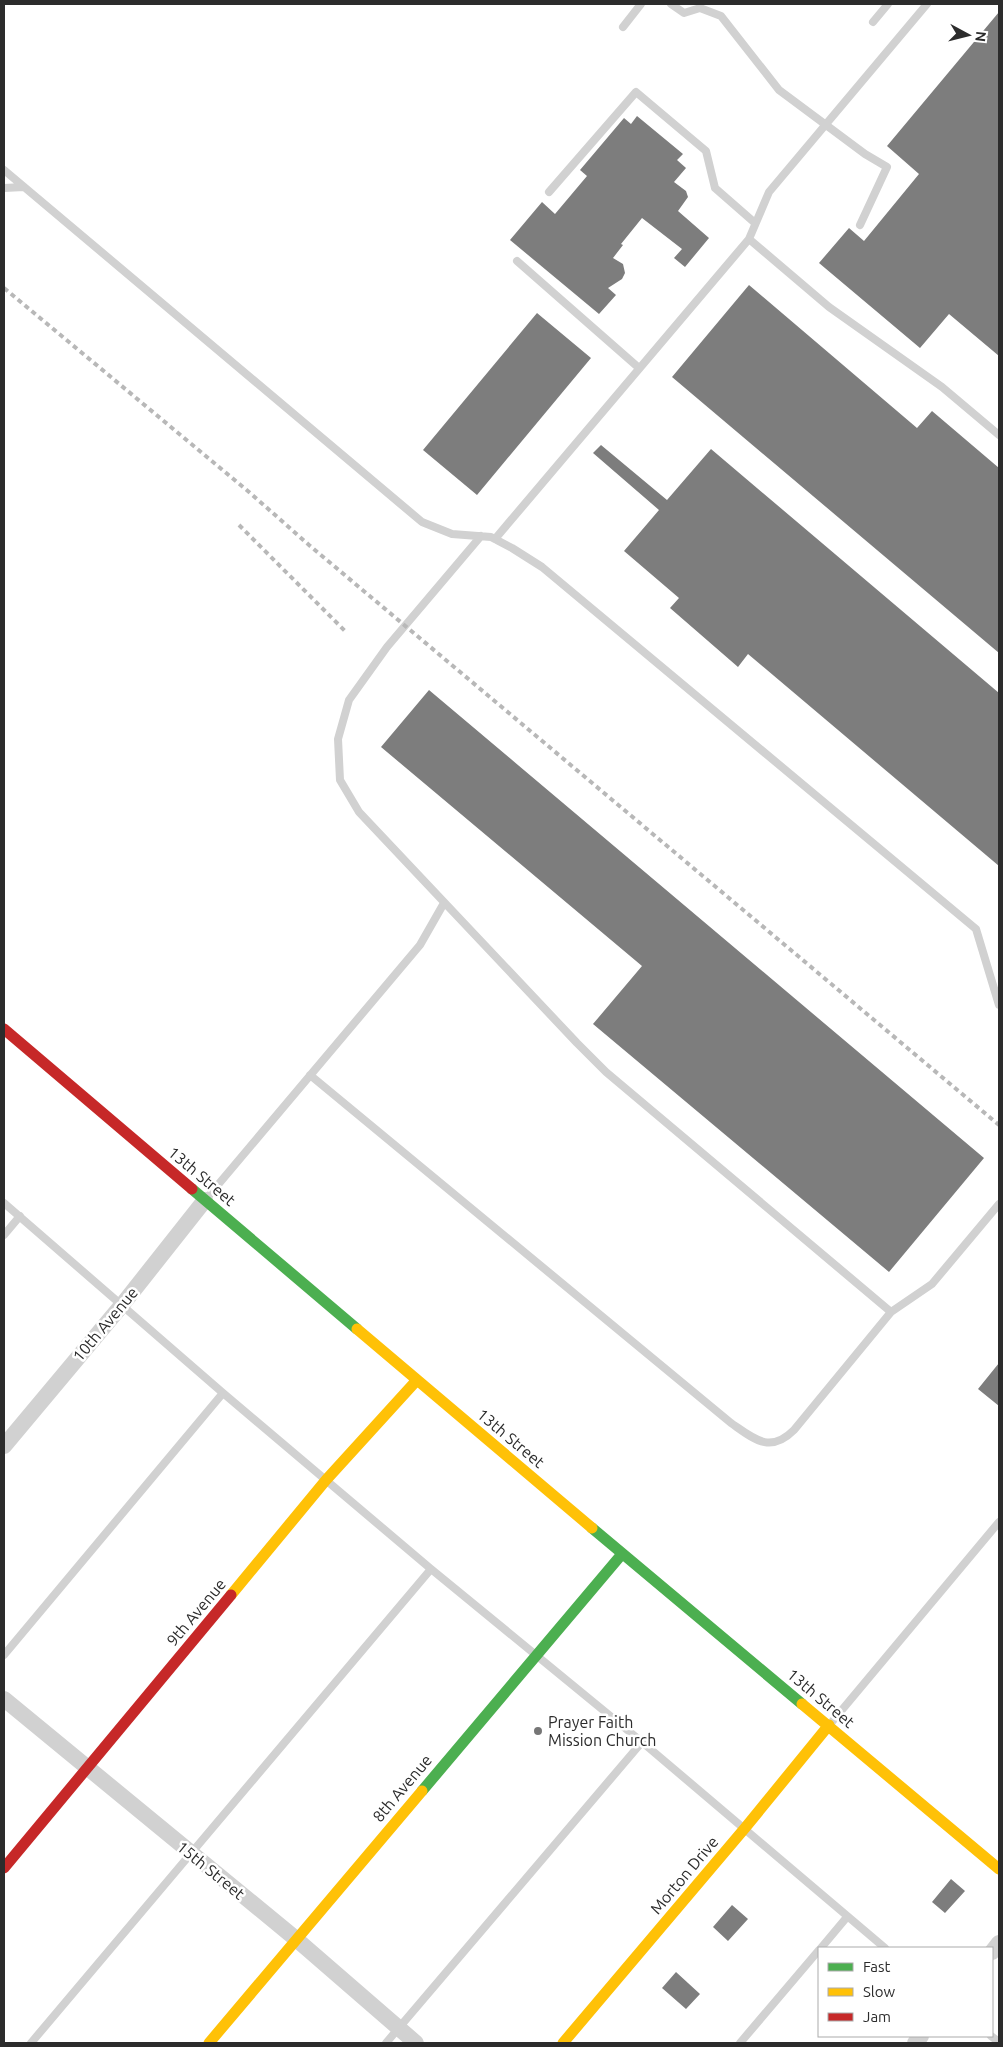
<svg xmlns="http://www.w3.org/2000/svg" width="1003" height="2047" viewBox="0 0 1003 2047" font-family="Ubuntu,sans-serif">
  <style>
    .building { fill: #7d7d7d }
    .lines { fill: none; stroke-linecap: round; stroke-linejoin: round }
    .lane { stroke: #d1d1d1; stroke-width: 8 }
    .street { stroke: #d1d1d1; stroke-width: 16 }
    .fast { stroke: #4caf50; stroke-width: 11 }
    .slow { stroke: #ffc107; stroke-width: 11 }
    .jam { stroke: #c62828; stroke-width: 11 }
    .rail { stroke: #b8b8b8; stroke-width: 4; stroke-dasharray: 5 4; stroke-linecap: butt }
    .poi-dot { fill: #767676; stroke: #fff; stroke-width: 2 }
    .labels { text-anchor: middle; stroke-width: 5; stroke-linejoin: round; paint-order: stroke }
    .street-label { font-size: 16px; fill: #2c2c2c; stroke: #fff }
    .poi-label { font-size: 16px; fill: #2c2c2c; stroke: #fff; text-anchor: start }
  </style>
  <rect width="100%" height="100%" fill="#fff"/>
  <path class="building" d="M 999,12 L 999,356 L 949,314 L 920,348 L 819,263 L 849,228 L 864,241 L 919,174 L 887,146 Z
    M 637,116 L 683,154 L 677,160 L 686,168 L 674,182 L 686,191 L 688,197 L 678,211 L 709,238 L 685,267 L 674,258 L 682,249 L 642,218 L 621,244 L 623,245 L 613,258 L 623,264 L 625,273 L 622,279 L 608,288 L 616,295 L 599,314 L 510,240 L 542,202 L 555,214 L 587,176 L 580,170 L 624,118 L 631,124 Z
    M 749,285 L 917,428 L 932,411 L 999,468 L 999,653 L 672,377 Z
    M 537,313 L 591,358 L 477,495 L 423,450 Z
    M 601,445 L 667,500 L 711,449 L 999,693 L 999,866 L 748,654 L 738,667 L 670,608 L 679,598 L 624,551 L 659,510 L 593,453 Z
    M 429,690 L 984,1158 L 889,1272 L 593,1024 L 642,966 L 381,747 Z
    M 999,1363 L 999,1406 L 978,1389 Z
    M 951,1879 L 965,1891 L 945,1913 L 932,1902 Z
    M 732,1905 L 748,1919 L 728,1941 L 713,1927 Z
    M 676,1972 L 700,1994 L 686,2009 L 662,1988 Z"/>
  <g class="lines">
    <path class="lane" d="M 671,4 L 684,13 L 700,8 L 721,16 L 779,90 L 865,154 L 887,167 L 860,225
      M 873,22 L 888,4
      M 623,27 L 641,4
      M 4,170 L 422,522 L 452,534 L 491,537 L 512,548 L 542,567 L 976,929 L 999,1005
      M 4,188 L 24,187
      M 549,192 L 636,92 L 706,151 L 715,188 L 755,223
      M 749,239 L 829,307 L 942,387 L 999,435
      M 517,261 L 639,368
      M 481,536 L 387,647 L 349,700 L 338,739 L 340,780 L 359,812 L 577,1043 L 606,1072 L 891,1312 L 932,1284 L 999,1204
      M 495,539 L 749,239 L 769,192 L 927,4
      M 310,1075 L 731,1423 C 754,1439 770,1454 794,1430 L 891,1312
      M 206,1199 L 420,945 L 444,903
      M 4,1203 L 223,1393 L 431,1569 L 642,1742 L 885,1948
      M 4,1235 L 20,1216
      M 4,1655 L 223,1393
      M 831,1723 L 999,1522
      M 821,1948 L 847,1917
      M 991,2036 L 999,2042
      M 31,2043 L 431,1569
      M 386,2043 L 642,1742
      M 740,2043 L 819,1950"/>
    <path class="street" d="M 4,1446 L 122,1305 L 205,1200
      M 4,1699 L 296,1939 L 416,2043
      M 992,1952 L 999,1943
      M 915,2043 L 921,2036"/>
    <path class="fast" d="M 192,1189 L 357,1329
      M 592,1528 L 802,1704
      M 422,1791 L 622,1554"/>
    <path class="slow" d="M 357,1329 L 592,1528
      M 231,1595 L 326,1480 L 417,1380
      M 802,1704 L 999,1869
      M 209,2043 L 422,1791
      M 563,2043 L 745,1828 L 829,1725"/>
    <path class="jam" d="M 4,1029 L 192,1189
      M 4,1868 L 231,1595"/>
    <path class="rail" d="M 4,288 L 249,492 L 309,545 L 999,1125
      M 239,525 L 347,633"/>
  </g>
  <circle class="poi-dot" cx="538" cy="1731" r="5"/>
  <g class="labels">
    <g class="street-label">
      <text transform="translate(202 1176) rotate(40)" y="6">13th Street</text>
      <text transform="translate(105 1324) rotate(-50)" y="6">10th Avenue</text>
      <text transform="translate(511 1438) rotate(40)" y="6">13th Street</text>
      <text transform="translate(196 1612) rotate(-50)" y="6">9th Avenue</text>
      <text transform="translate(821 1698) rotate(40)" y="6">13th Street</text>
      <text transform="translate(402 1788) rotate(-50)" y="6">8th Avenue</text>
      <text transform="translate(211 1870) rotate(39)" y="6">15th Street</text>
      <text transform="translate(684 1875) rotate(-50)" y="6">Morton Drive</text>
    </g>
    <g class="poi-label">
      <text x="548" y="1728">Prayer Faith<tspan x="548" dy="18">Mission Church</tspan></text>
    </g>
  </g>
  <rect width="1003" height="2047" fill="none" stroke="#2c2c2c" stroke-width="10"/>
  <rect x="818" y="1947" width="175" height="90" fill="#ffffff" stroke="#ababab"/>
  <rect x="828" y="1963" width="25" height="8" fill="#4caf50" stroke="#ababab"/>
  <text x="863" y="1972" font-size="15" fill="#2c2c2c">Fast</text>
  <rect x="828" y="1988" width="25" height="8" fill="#ffc107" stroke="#ababab"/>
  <text x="863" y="1997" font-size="15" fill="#2c2c2c">Slow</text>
  <rect x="828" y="2013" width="25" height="8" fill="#c62828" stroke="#ababab"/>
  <text x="863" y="2022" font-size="15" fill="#2c2c2c">Jam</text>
  <g transform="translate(968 35) rotate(97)" stroke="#ffffff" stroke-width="4" paint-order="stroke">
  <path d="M0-4L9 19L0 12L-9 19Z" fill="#2c2c2c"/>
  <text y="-8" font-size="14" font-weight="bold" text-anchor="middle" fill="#2c2c2c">N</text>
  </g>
</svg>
